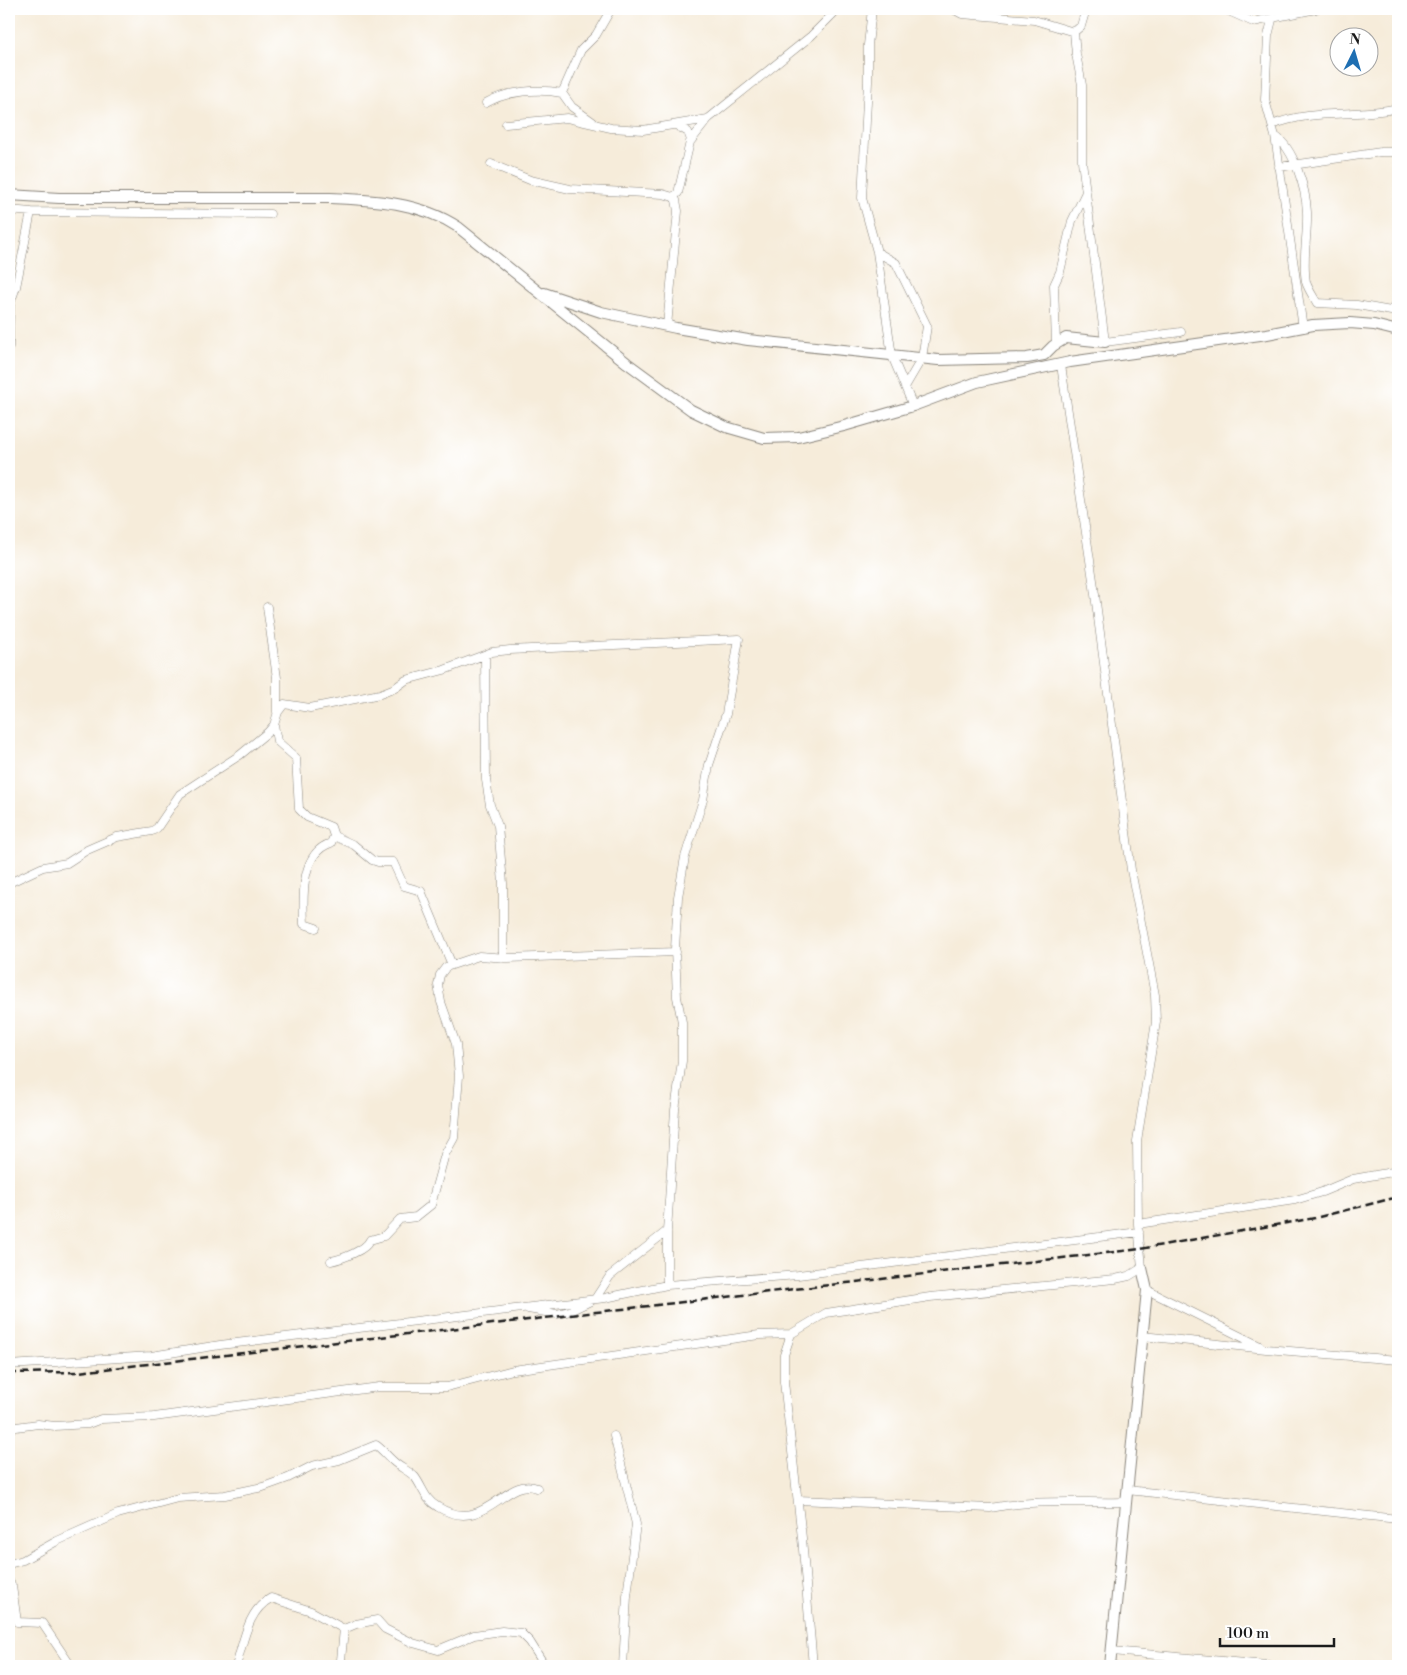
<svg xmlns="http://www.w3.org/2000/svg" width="1407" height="1675" viewBox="0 0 1407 1675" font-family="'Libre Bodoni',serif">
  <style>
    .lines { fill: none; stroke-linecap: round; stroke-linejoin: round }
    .street-casing { stroke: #89847b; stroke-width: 9 }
    .secondary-casing { stroke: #89847b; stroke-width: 12 }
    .street { stroke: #fff; stroke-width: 8 }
    .secondary { stroke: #fff; stroke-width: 10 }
    .rail { stroke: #1c1c1c; stroke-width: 2.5; stroke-dasharray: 8 4; stroke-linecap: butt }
  </style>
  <rect width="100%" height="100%" fill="#fff"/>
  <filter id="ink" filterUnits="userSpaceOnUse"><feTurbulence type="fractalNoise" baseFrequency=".02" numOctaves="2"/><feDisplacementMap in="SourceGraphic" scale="10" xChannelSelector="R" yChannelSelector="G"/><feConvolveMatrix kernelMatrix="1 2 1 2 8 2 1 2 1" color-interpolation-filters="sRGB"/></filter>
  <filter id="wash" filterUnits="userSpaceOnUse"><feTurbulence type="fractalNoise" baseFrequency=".0096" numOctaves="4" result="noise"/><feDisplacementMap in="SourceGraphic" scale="20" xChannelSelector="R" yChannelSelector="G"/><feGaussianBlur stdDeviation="1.12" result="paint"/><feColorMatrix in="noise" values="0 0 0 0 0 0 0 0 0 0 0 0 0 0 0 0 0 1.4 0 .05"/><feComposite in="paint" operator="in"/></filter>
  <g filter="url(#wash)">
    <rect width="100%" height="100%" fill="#f6ecda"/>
  </g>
  <g filter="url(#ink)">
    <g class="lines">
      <g class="street-casing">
        <path id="street" d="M 872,9 L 868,45 L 868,82 L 862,198 L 877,252 L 892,356 L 913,406
          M 953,9 L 962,14 L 1034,20 L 1074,32 L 1081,26 L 1086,9
          M 1224,9 L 1253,22 L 1316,9
          M 1272,20 L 1268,36 L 1265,100 L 1275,136 L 1303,328
          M 1074,32 L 1076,54 L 1082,85 L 1082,161 L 1105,342 L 1181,332
          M 562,93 L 581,50 L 596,35 L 611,9
          M 486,103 C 507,91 538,88 562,93 L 572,107 L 593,122
          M 506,124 L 567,118 L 611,128 L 643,130 L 708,119
          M 676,125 L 688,132 L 691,140
          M 1272,125 C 1313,108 1356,118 1398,108
          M 1275,136 C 1294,148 1306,189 1307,212 C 1308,235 1302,259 1306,282 C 1308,289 1313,296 1317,303 L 1357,305 L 1391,311 L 1398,301
          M 491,164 L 530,180 L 570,189 L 663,194 L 673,197
          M 1279,167 L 1381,152 L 1398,152
          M 9,210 L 31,212 L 270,214
          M 877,252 L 896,263 L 927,326 L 922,358 L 905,387
          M 667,326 L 678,211 L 676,200 L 673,197 L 678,193 L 690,142 L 708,119 L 811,36 L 838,9
          M 1056,344 L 1054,285 L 1060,272 L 1072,221 L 1085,194
          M 9,347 L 10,304 L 16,287 L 31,212
          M 267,607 L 277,678 L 277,712
          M 485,655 L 486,780 L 490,805 L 498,826 L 503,883 L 503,958
          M 274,725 L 277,741 L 296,758 L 299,809 L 307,817 L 331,827 L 334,836 L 331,843 C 300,853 303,898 304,924 L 316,928
          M 334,836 L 354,845 L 372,860 L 378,862 L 393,862 L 404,886 L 421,891 L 452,965
          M 9,883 L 43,867 L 67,863 L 87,850 L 117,837 L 152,831 L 157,828 L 180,794 L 240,755 L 268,732 L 274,725 L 278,712 L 284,704 L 310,708 L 380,694 L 395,688 L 406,680 L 444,670 L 492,652 L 510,650 L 739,639 L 726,714 L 709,765 L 703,800 L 685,857 L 678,897 L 675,949 L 677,997 L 682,1022 L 682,1061 L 675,1110 L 667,1231 L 667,1285
          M 1138,1224 L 1295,1200 L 1322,1192 L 1353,1179 L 1398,1171
          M 331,1261 C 342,1259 366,1250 370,1240 L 384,1236 L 400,1219 L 416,1217 L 431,1205 L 445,1154 L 454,1138 L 459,1076 L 456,1044 L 441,1002 L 438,985 L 440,975 L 446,967 L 479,956 L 508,958 L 676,952
          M 1147,1290 L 1260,1346
          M 528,1309 L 557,1314 L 570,1311 L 595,1299 L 610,1276 L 667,1231
          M 1142,1336 L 1266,1349 L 1398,1360
          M 9,1365 L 151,1356 L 220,1345 L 605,1298 L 667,1285 L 798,1275 L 1139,1232
          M 9,1428 L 38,1424 L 55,1426 L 88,1424 L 101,1419 L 154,1417 L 379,1387 L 447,1387 L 513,1370 L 759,1335 L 791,1334
          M 614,1436 L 636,1524 L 627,1596 L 623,1666
          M 1127,1490 L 1398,1519
          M 798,1500 L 990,1508 C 1035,1499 1080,1503 1126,1502
          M 9,1564 L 23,1560 L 57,1541 L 118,1514 L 178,1498 L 225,1495 L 263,1487 L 288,1478 L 312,1466 L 339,1460 L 376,1445 C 383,1450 387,1456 393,1461 C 399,1467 409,1471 415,1477 C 423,1488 425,1500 438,1507 C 486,1536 505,1475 537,1488
          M 9,1581 L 12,1586 L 17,1622 L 42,1623 L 71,1666
          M 1112,1651 L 1278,1666
          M 236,1666 C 244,1641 247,1611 271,1598 L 311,1611 L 344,1629
          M 337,1666 L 341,1660 L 344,1629 L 356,1624 L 377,1620 L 385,1629 L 413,1643 L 438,1650 L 474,1635 L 502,1631 L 521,1633 L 530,1642 L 545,1666
          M 813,1666 L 802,1538 L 784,1382 L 784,1355 L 791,1334 L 826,1313 L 930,1297 L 1115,1279 L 1129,1276 L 1142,1268 L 1138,1224 L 1137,1141 L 1156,1022 L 1155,995 L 1131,870 L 1094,587 L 1061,365"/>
      </g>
      <g class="secondary-casing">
        <path id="secondary" d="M 9,195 L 59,198 L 330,198 C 375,200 420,202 458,227 L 627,363 L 691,410 L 726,427 L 764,438 L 798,437 L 844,426 L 913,406 L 977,382 L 1070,362 L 1267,334 L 1313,325 L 1350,323 L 1374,325 L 1398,331
          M 544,293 L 601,312 L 676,328 L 748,340 L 938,360 L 1027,358 L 1044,355 L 1053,346 L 1066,338 L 1105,342
          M 1110,1666 L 1147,1290 L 1142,1268"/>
      </g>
      <use href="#street" class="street"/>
      <use href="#secondary" class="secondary"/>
      <path class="rail" d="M 9,1373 L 79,1372 L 1140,1249 L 1315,1218 L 1398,1197"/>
    </g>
  </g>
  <rect width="1407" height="1675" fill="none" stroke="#fff" stroke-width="30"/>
  <g transform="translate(1354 52) rotate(5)"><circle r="24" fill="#ffffff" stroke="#a4a4a4"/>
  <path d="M0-4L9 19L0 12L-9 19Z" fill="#1f6fb2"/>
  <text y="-8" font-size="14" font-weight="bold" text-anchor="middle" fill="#1c1c1c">N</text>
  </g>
  <path d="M1220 1638v8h114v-8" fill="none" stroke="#1c1c1c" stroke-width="2.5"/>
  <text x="1227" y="1638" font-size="15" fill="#1c1c1c" stroke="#ffffff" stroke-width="4" paint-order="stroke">100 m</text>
</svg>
